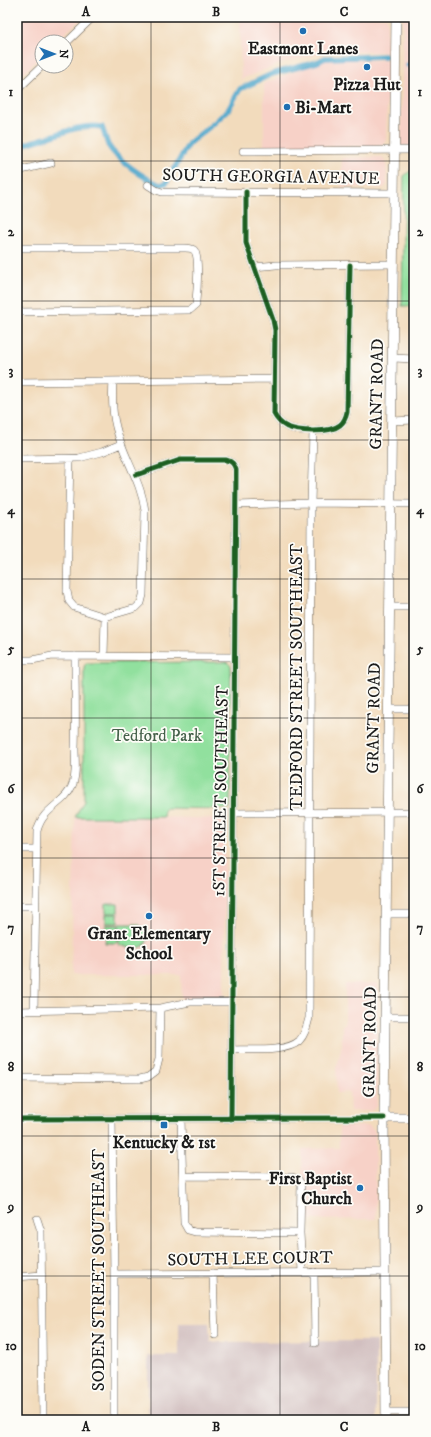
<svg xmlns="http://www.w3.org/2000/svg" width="431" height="1437" viewBox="0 0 431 1437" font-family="'IM FELL DW Pica',serif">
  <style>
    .built { fill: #f7d1c7 }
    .industrial { fill: #d2bfc0 }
    .green { fill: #91e09e; stroke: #567e5d }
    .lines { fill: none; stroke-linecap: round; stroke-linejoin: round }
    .canal { stroke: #4ca4c9; stroke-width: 5.5 }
    .minor-casing { stroke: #675f54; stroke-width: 8 }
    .major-casing { stroke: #675f54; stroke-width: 10 }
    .minor { stroke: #fff; stroke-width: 7 }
    .major { stroke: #fff; stroke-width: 9 }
    .cycleway-casing { stroke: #fdfcf7; stroke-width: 8 }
    .cycleway { stroke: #1b5e20; stroke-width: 5 }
    .grid { fill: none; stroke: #1c1c1c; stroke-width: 1; stroke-opacity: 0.55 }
    .poi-dot { fill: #1f6fb2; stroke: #fdfcf7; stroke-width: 1.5 }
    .labels { text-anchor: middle; stroke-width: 3.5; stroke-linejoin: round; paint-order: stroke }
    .poi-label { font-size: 17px; font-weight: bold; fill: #1c1c1c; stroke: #fdfcf7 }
    .street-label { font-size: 17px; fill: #1c1c1c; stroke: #fdfcf7 }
    .park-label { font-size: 17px; fill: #45614a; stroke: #fdfcf7 }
    .neatline { fill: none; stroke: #1c1c1c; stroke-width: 1.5 }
    .grid-label { font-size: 13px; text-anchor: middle; font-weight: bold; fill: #1c1c1c }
  </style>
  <rect width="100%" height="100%" fill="#fdfcf7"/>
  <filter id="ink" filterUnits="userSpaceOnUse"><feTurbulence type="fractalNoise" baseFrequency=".025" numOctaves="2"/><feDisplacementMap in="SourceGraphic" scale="8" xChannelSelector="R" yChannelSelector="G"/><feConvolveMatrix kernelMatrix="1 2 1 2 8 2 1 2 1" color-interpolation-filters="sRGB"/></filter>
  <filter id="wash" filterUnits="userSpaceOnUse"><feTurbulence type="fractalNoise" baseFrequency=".012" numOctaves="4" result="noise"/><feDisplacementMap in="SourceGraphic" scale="16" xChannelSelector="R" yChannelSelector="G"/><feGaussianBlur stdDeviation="0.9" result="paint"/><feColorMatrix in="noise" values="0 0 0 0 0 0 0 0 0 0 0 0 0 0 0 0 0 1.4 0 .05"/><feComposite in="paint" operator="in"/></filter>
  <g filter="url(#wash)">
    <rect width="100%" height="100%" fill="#f2dbbc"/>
    <path class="built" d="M 17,17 L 83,17 L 56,42 L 42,42 L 42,55 L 23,74 L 17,68 Z
      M 240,17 L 387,17 L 387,52 L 327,52 L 285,62 L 241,79 Z
      M 403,17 L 414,17 L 414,147 L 401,146 Z
      M 326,60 L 388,60 L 386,141 L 380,146 L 264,147 L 264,83 Z
      M 382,157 L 386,161 L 387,184 L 384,188 L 341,187 L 342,158 Z
      M 75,817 L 163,817 L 224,819 L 225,820 L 224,998 L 182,999 L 181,975 L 71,975 Z
      M 345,984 L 378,984 L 377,1105 L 373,1110 L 369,1111 L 350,1111 L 349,1092 L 337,1093 L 336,1066 L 338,1063 L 342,1044 L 342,1025 L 345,1024 Z
      M 369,1126 L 375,1131 L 376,1219 L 303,1220 L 302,1149 L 339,1148 L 339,1127 Z"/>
    <path class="industrial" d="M 179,1323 L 209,1323 L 210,1342 L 376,1341 L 376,1420 L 148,1419 L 148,1356 L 179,1356 Z"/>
    <path class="green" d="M 414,168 L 414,306 L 402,306 L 404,176 Z
      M 227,662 L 231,666 L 230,809 L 164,808 L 163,817 L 75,817 L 84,801 L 84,667 L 86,663 Z
      M 106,904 L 118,904 L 118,913 L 106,913 Z
      M 106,914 L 118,914 L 118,923 L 106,923 Z
      M 119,924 L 138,924 L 148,931 C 148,934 148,938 147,941 C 143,952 127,947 119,945 Z
      M 106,925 L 118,925 L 118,934 L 106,934 Z
      M 106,935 L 117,935 L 117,943 L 105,943 Z"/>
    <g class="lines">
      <path class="canal" d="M 408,65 L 414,63
        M 17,149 C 26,142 36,141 46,138 C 64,132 83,124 102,127 C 104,133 106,139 108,145 C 117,160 144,178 160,185 L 166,183 L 189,143 L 213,124 L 228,110 L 240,89 L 272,74 L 317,62 L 325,58 L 385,56"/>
    </g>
  </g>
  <g filter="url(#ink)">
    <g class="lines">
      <g class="minor-casing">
        <path id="minor" d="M 66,43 L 93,17
          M 17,90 L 42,66
          M 243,151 L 414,150
          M 17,171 L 51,163
          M 148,185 L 156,190 L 162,192 L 394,193
          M 246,192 L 246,243 L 273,320 L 275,330 L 274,414 C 277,420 281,424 287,427 C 299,432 330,433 340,425 C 344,422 346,417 347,412 L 350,265
          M 17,248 L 185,248 C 188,248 191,248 194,250 C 200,256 197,292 196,301 L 196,305 L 190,310 L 17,312
          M 254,267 L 276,265 L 394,264
          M 393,358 L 414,359
          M 17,382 L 274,379
          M 392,421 L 414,420
          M 17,459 L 79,458 L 102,452 L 121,444
          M 70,459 L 67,591 L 69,601 L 74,607 L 105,617
          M 136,475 L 180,460 L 226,460 C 232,461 234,464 236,470 L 231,1119
          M 236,505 L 311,503 L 414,504
          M 390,607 L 414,607
          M 105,617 L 136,608 L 141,603 L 143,595 L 145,511 C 141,480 123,457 116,427 C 112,412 112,396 113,381
          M 104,656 L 105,617
          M 17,660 L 32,660 L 52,656 L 235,657
          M 389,709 L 414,709
          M 233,813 L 414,812
          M 17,849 L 36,849
          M 17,906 L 35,906
          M 387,914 L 414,914
          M 34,1010 L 37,831 C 43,807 64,805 72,786 C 77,775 75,760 75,749 C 76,718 75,687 75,656
          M 17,1011 L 160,1008 L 190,1002 L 231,1002
          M 385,1017 L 414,1017
          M 231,1050 C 248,1049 286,1053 299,1041 C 305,1035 307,1026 309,1018 L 311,503 L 313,431
          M 17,1078 L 140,1079 L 148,1077 L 156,1071 L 159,1059 L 160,1008
          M 17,1119 L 384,1118
          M 112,1119 L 114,1274 L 114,1420
          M 181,1119 L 184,1223 L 188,1230 L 195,1232 L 300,1233
          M 183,1176 L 292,1177 L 298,1179 L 301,1184 L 300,1233 L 302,1272
          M 37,1219 L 41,1231 L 43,1420
          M 314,1272 L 315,1343
          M 213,1273 L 215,1335
          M 114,1274 L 385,1272
          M 17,1277 L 42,1275
          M 386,1412 L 414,1412"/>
      </g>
      <g class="major-casing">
        <path id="major" d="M 384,1118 L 414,1118
          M 386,1420 L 384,1118 L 396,17"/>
      </g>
      <use href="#minor" class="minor"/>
      <use href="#major" class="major"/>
      <g class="cycleway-casing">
        <path id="cycleway" d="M 246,192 L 246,243 L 273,320 L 275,330 L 274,414 C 277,420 281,424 287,427 C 299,432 330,433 340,425 C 344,422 346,417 347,412 L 350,265
          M 136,475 L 180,460 L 226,460 C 232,461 234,464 236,470 L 231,1119
          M 17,1119 L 384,1118"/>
      </g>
      <use href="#cycleway" class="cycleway"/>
    </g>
  </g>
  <path class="grid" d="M 151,17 L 151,1420M 280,17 L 280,1420M 17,161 L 414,161M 17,301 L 414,301M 17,440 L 414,440M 17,579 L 414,579M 17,718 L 414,718M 17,858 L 414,858M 17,997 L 414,997M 17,1136 L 414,1136M 17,1276 L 414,1276"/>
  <g class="poi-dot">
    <circle cx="303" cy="31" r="4"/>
    <circle cx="367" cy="67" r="4"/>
    <circle cx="287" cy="107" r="4"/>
    <circle cx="149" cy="916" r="4"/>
    <rect x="160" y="1121" width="8" height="8" rx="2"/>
    <circle cx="360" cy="1188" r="4"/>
  </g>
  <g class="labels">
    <g class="poi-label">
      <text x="303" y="54">Eastmont Lanes</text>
      <text x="367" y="90">Pizza Hut</text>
      <text x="295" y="113" text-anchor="start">Bi-Mart</text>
      <text x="149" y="939">Grant Elementary<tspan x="149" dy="20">School</tspan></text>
      <text x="164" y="1148">Kentucky &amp; 1st</text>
      <text x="352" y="1184" text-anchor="end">First Baptist<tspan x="352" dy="20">Church</tspan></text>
    </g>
    <g class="street-label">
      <text transform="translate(271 176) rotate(1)" y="6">SOUTH GEORGIA AVENUE</text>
      <text transform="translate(376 394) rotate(-89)" y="6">GRANT ROAD</text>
      <text transform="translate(296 677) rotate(-90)" y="6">TEDFORD STREET SOUTHEAST</text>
      <text transform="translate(373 718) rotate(-89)" y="6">GRANT ROAD</text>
      <text transform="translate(220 791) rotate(-89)" y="6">1ST STREET SOUTHEAST</text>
      <text transform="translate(369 1042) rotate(-89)" y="6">GRANT ROAD</text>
      <text transform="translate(250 1258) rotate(-1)" y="6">SOUTH LEE COURT</text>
      <text transform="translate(98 1270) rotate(-90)" y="6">SODEN STREET SOUTHEAST</text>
    </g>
    <g class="park-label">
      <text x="157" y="741">Tedford Park</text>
    </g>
  </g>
  <rect width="431" height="1437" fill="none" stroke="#fdfcf7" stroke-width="44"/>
  <g transform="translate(54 54) rotate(90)"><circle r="19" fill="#fdfcf7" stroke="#a3a29f"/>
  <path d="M0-3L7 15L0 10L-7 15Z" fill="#1f6fb2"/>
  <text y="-6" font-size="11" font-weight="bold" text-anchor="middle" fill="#1c1c1c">N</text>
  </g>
  <rect x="22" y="22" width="387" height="1393" class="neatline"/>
  <g class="grid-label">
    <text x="86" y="16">A</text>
    <text x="216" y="16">B</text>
    <text x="344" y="16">C</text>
    <text x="11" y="96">1</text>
    <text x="420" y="96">1</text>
    <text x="11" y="236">2</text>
    <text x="420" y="236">2</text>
    <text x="11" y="375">3</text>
    <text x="420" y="375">3</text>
    <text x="11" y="514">4</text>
    <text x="420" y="514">4</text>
    <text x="11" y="653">5</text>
    <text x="420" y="653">5</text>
    <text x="11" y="793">6</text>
    <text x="420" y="793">6</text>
    <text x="11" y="932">7</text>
    <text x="420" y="932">7</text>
    <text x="11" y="1071">8</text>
    <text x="420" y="1071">8</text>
    <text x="11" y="1211">9</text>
    <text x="420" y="1211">9</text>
    <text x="11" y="1350">10</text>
    <text x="420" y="1350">10</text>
    <text x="86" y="1431">A</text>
    <text x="216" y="1431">B</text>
    <text x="344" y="1431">C</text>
  </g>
</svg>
